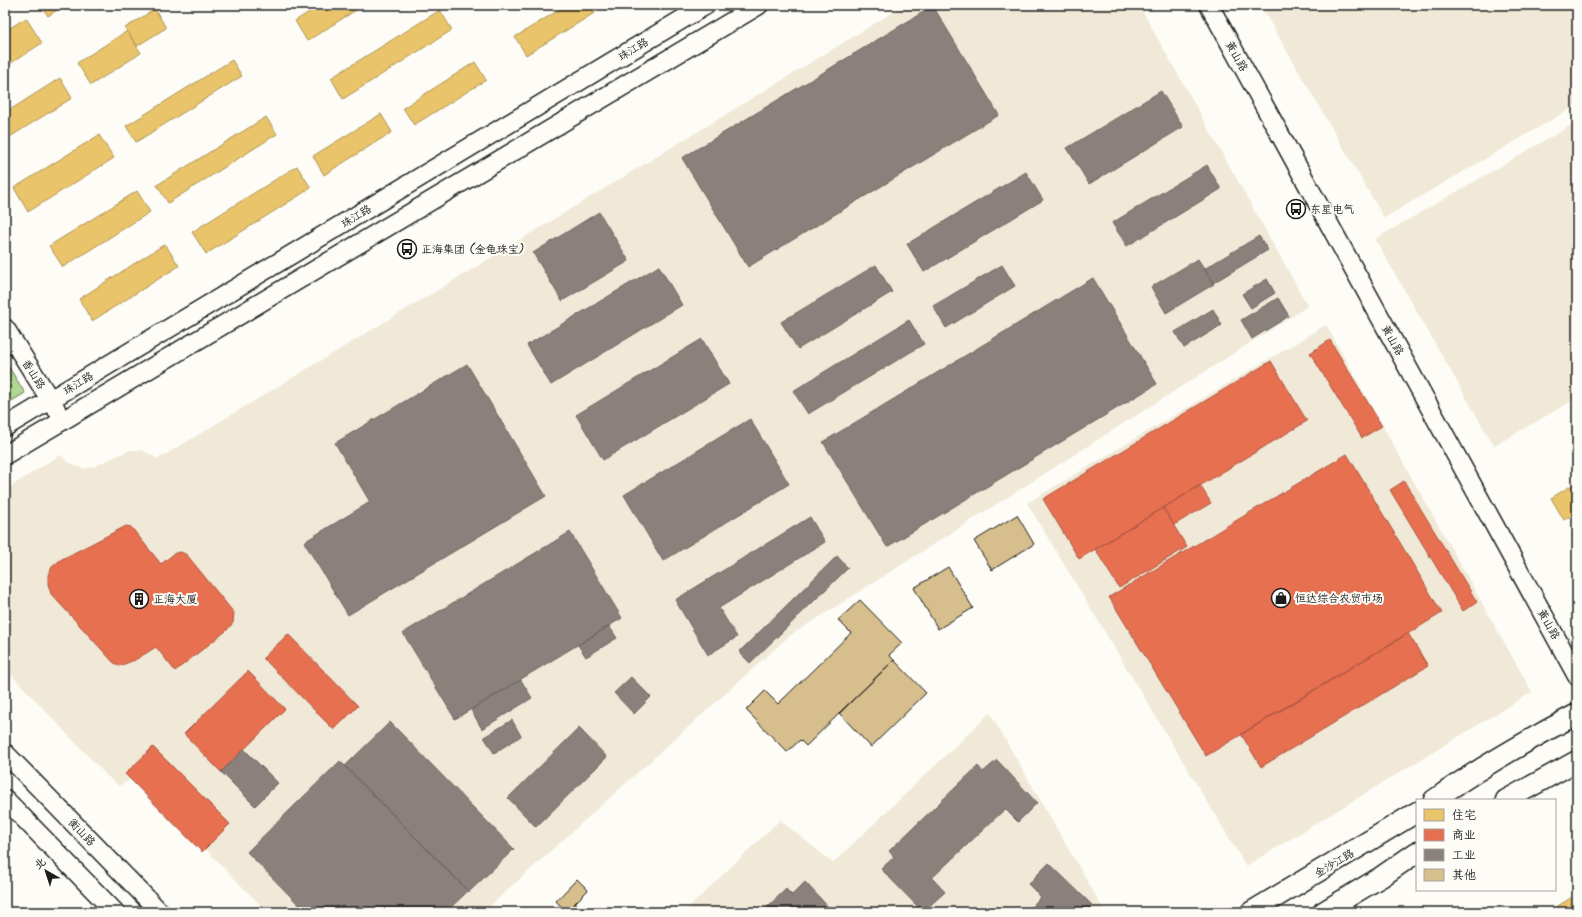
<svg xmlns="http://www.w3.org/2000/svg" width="1582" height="917" viewBox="0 0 1582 917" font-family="Kalam,'LXGW WenKai TC',sans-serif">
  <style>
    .built { fill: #f1e9d7 }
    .green { fill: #b1d792; stroke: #667a57 }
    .homes { fill: #e9c46a; stroke: #ac9253 }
    .shops { fill: #e76f51; stroke: #aa5641 }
    .industry { fill: #8a817c; stroke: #69635f }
    .building { fill: #d6be8d; stroke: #1c1c1c }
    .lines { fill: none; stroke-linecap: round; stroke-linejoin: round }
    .secondary-casing { stroke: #1c1c1c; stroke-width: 21 }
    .primary-casing { stroke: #1c1c1c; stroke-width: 23 }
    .secondary { stroke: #fdfcf7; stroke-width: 18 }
    .primary { stroke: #fdfcf7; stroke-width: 20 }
    .labels { text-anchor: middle; stroke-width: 4; stroke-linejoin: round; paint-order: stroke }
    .street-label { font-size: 11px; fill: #1c1c1c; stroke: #fdfcf7 }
    .poi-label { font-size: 11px; fill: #1c1c1c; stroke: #fdfcf7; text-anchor: start }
  </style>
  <rect width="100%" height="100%" fill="#fdfcf7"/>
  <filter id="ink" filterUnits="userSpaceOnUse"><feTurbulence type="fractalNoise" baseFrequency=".025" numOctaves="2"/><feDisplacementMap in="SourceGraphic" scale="8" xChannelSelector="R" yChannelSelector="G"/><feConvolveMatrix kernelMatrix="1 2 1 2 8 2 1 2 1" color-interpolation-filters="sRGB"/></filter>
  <g filter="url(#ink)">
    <path class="built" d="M 905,5 L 1139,5 L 1308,306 L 788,637 L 483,912 L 267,912 L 135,777 L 119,786 L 107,776 L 5,668 L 5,490 L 60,455 L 68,462 L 83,469 L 95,466 L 130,450 L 142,450 L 158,459 L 456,279 Z
      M 1260,5 L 1577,5 L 1577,105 L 1384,218 Z
      M 1577,122 L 1577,398 L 1494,446 L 1375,239 Z
      M 1326,325 L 1532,692 L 1246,866 L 1027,503 Z
      M 990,713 L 1105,912 L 684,912 L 780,820 L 833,863 Z"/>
    <path class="green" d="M 5,361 L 25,393 L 5,405 Z"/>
    <path class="homes" d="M 41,5 L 65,5 L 48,16 Z
      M 320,5 L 364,5 L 307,41 L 295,21 Z
      M 567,5 L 591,5 L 596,12 L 526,55 L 515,37 Z
      M 155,9 L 166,28 L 137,46 L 125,28 Z
      M 440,10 L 452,30 L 343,99 L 331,78 Z
      M 26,18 L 42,43 L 5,67 L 5,31 Z
      M 127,31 L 141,53 L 91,85 L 77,63 Z
      M 232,60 L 242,76 L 136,142 L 126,126 Z
      M 475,62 L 486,80 L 414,125 L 403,108 Z
      M 60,78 L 72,98 L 5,140 L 5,113 Z
      M 381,114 L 392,132 L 324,175 L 313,156 Z
      M 266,117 L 277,134 L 168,203 L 157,185 Z
      M 99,135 L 114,158 L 28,212 L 14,188 Z
      M 297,166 L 311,188 L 206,254 L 192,232 Z
      M 137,191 L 150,212 L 63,267 L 49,246 Z
      M 165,244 L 179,266 L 92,321 L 79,299 Z
      M 1577,482 L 1577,512 L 1564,520 L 1551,498 Z
      M 1577,894 L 1577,912 L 1548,912 Z"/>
    <path class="shops" d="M 1330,340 L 1382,426 L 1362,438 L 1310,353 Z
      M 1271,361 L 1307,421 L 1079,559 L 1043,499 Z
      M 1347,454 L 1442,613 L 1206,756 L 1109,597 Z
      M 1404,481 L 1477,602 L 1463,611 L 1390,490 Z
      M 1200,485 L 1211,503 L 1174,525 L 1163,508 Z
      M 1163,508 L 1187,547 L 1119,588 L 1095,549 Z
      M 126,526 L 131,527 L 161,564 L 175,553 L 181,552 L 187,555 L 234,613 L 233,623 L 226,631 L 175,671 L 156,647 L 135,660 L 119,666 L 113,662 L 51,594 L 48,584 L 48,575 L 52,567 L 60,560 Z
      M 1408,633 L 1428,666 L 1261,767 L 1241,734 Z
      M 288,634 L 358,706 L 334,730 L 263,658 Z
      M 248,671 L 285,709 L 221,772 L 184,734 Z
      M 153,747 L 230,824 L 202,852 L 125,774 Z"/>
    <path class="industry" d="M 933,6 L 999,115 L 748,267 L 682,158 Z
      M 1161,91 L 1183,127 L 1089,184 L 1067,148 Z
      M 1207,165 L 1221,189 L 1127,246 L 1112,223 Z
      M 1026,172 L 1043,200 L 924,272 L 907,244 Z
      M 599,212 L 629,261 L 562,301 L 533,253 Z
      M 1259,236 L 1268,250 L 1213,283 L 1204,269 Z
      M 1198,259 L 1214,284 L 1166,313 L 1151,287 Z
      M 876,265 L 892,292 L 798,349 L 781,322 Z
      M 1002,265 L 1015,286 L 946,328 L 933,306 Z
      M 659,266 L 682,305 L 551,385 L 527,345 Z
      M 1093,278 L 1157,384 L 887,547 L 823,442 Z
      M 1267,279 L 1275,293 L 1251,308 L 1242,294 Z
      M 1278,298 L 1289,316 L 1252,339 L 1241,320 Z
      M 1213,309 L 1222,325 L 1184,348 L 1175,332 Z
      M 909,320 L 924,344 L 808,414 L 793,391 Z
      M 702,339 L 729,384 L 603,460 L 576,415 Z
      M 467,364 L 546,496 L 348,615 L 304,542 L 370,502 L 335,443 Z
      M 750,419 L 789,484 L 663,561 L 624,495 Z
      M 810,517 L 825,542 L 719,608 L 737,637 L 708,655 L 675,600 Z
      M 570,532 L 622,618 L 455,719 L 403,633 Z
      M 837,556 L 848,568 L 750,663 L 739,652 Z
      M 609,626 L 617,638 L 586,657 L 578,645 Z
      M 631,677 L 651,697 L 634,714 L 614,693 Z
      M 521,680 L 532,698 L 482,729 L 471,710 Z
      M 512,720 L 521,736 L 494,753 L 484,737 Z
      M 390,722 L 514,849 L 469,892 L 345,766 Z
      M 579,728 L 607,757 L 536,827 L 508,798 Z
      M 244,749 L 278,783 L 255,806 L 221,772 Z
      M 997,760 L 1037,803 L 1018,822 L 1005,809 L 932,878 L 945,892 L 923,912 L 881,869 L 894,857 L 889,851 L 978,766 L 983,772 Z
      M 340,761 L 468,891 L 446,912 L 306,912 L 247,852 Z
      M 1049,863 L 1092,905 L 1085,912 L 1026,912 L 1041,897 L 1028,884 Z
      M 805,882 L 833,912 L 762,912 L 786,889 L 792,895 Z"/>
    <path class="building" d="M 1017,515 L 1034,544 L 992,570 L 974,541 Z
      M 948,567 L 973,608 L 938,629 L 914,588 Z
      M 860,600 L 902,643 L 889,655 L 894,660 L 806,746 L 800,740 L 787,752 L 746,710 L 765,691 L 778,704 L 851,633 L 838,620 Z
      M 894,660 L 926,693 L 871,747 L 839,713 Z
      M 577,879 L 588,890 L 566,912 L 556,901 Z
      M 575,903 L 584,912 L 566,912 Z"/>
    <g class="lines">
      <g class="secondary-casing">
        <path id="secondary" d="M 1209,5 L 1577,676
          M 5,328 L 56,409
          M 5,427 L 706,5
          M 5,455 L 759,5
          M 5,753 L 160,912
          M 5,799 L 115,912"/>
      </g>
      <g class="primary-casing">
        <path id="primary" d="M 1434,800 C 1479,768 1528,740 1577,714
          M 1506,800 L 1577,761
          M 1251,912 L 1417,812
          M 1323,912 L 1381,877 L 1417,852"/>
      </g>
      <use href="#secondary" class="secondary"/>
      <use href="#primary" class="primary"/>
    </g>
  </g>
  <defs>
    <g id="bus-ring" transform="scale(1)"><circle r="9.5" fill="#fdfcf7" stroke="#1c1c1c" stroke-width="1.5"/><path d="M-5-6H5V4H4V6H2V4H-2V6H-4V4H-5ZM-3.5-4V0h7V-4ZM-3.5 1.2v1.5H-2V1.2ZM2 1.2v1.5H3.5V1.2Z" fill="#1c1c1c"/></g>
    <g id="shop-ring" transform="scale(1)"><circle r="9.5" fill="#fdfcf7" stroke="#1c1c1c" stroke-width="1.5"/><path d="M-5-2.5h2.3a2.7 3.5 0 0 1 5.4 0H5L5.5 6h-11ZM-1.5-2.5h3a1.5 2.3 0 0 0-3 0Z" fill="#1c1c1c"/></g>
    <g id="building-ring" transform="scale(1)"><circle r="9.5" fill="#fdfcf7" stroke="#1c1c1c" stroke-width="1.5"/><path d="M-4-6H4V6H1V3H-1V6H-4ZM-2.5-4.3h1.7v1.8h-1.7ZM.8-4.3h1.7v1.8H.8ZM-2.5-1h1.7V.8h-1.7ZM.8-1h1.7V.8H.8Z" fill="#1c1c1c"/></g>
  </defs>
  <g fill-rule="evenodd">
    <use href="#bus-ring" x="1296" y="209"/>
    <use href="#bus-ring" x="407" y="249"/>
    <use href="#shop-ring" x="1281" y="598"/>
    <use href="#building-ring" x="139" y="599"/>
  </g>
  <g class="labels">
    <g class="street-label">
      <text transform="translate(633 49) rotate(-31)" y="4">珠江路</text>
      <text transform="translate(1237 56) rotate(61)" y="4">黄山路</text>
      <text transform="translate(356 216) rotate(-31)" y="4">珠江路</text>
      <text transform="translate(1393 340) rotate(61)" y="4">黄山路</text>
      <text transform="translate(34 374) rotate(58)" y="4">香山路</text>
      <text transform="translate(78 383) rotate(-31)" y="4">珠江路</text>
      <text transform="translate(1549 624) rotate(61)" y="4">黄山路</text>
      <text transform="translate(82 832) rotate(46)" y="4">衡山路</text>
      <text transform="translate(1334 863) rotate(-31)" y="4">金沙江路</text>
    </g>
    <g class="poi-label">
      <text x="1310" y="213">东星电气</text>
      <text x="421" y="253">正海集团 (金龟珠宝)</text>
      <text x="1295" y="602">恒达综合农贸市场</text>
      <text x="153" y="603">正海大厦</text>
    </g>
  </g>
  <rect width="1582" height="917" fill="none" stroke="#fdfcf7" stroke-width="20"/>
  <rect x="10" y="10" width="1562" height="897" fill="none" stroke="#1c1c1c" stroke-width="1.5" filter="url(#ink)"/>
  <rect x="1416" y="799" width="140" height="92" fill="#fdfcf7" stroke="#a3a29f"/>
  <rect x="1424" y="809" width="20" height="12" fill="#e9c46a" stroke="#a3a29f"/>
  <text x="1452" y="819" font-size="12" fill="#1c1c1c">住宅</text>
  <rect x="1424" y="829" width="20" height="12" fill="#e76f51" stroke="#a3a29f"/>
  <text x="1452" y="839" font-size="12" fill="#1c1c1c">商业</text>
  <rect x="1424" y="849" width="20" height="12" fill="#8a817c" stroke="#a3a29f"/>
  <text x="1452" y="859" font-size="12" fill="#1c1c1c">工业</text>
  <rect x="1424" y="869" width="20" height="12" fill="#d6be8d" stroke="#a3a29f"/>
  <text x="1452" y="879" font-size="12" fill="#1c1c1c">其他</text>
  <g transform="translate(46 871) rotate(321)" stroke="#fdfcf7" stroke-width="3" paint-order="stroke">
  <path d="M0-3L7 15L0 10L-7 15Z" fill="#1c1c1c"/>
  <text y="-6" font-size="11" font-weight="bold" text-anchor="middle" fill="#1c1c1c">北</text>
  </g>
</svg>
